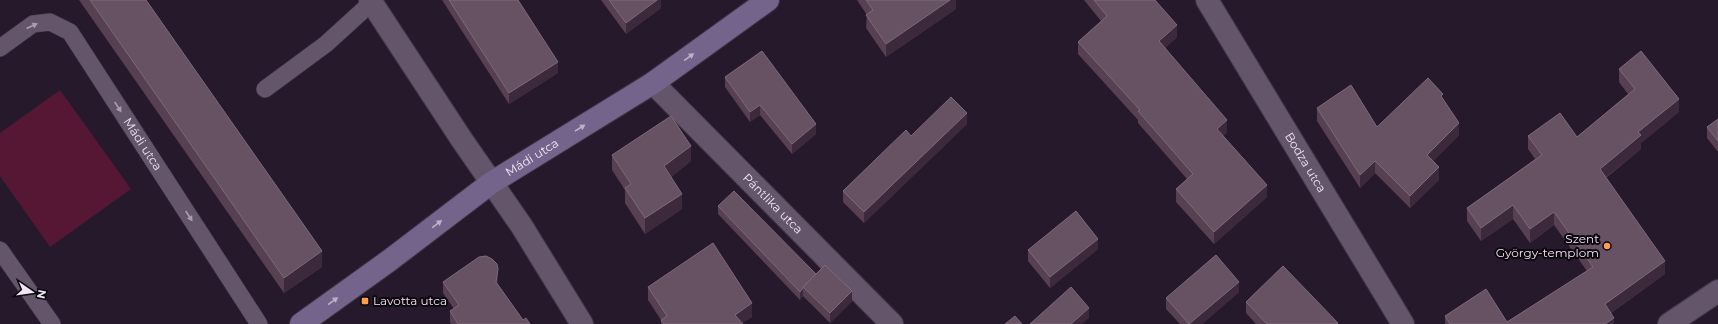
<svg xmlns="http://www.w3.org/2000/svg" width="1718" height="324" viewBox="0 0 1718 324" font-family="Montserrat,sans-serif">
  <style>
    .green { fill: #551734 }
    .lines { fill: none; stroke-linecap: round; stroke-linejoin: round }
    .lane-casing { stroke: #403645; stroke-width: 18 }
    .street-casing { stroke: #403645; stroke-width: 24 }
    .secondary-casing { stroke: #403645; stroke-width: 24 }
    .lane { stroke: #64556b; stroke-width: 17 }
    .street { stroke: #64556b; stroke-width: 22 }
    .secondary { stroke: #74648c; stroke-width: 22 }
    .wall { fill: #564051 }
    .shaded-wall { fill: #3c293b }
    .building { fill: #665263; stroke: #7c697a }
    .oneway { fill: #aa9eb0 }
    .oneway2 { fill: #beb2ca }
    .poi-dot { fill: #fb9e51; stroke: #0c070f; stroke-width: 1.5 }
    .labels { text-anchor: middle; stroke-width: 4; stroke-linejoin: round; paint-order: stroke }
    .street-label { font-size: 12px; fill: #efe6f4; stroke: #0c070f }
    .poi-label { font-size: 12px; fill: #efe6f4; stroke: #0c070f; text-anchor: end }
  </style>
  <rect width="100%" height="100%" fill="#26192c"/>
  <path class="green" d="M 60,90 L 131,189 L 50,247 L 0,176 L 0,133 Z"/>
  <g class="lines">
    <g class="lane-casing">
      <g id="lane">
        <path id="s1" d="M 0,48 L 33,24 L 50,22 L 70,32 L 259,324"/>
        <path d="M 265,89 L 326,44 L 371,3"/>
        <path d="M 0,250 L 52,324"/>
      </g>
    </g>
    <g class="street-casing">
      <g id="street">
        <path d="M 370,0 L 462,140 L 521,225 L 582,324"/>
        <path id="s2" d="M 1207,0 L 1403,324"/>
        <path id="s3" d="M 653,83 L 892,324"/>
        <path d="M 1669,324 L 1718,291"/>
      </g>
    </g>
    <g class="secondary-casing">
      <g id="secondary">
        <path id="s4" d="M 301,324 L 390,260 L 491,183 L 653,83 L 768,0"/>
      </g>
    </g>
    <use href="#lane" class="lane"/>
    <use href="#street" class="street"/>
    <use href="#secondary" class="secondary"/>
  </g>
  <path class="wall" d="M 79,0 L 146,0 L 322,267 L 284,293 Z
    M 442,0 L 518,0 L 558,73 L 509,104 Z
    M 601,0 L 661,0 L 661,8 L 626,34 Z
    M 857,0 L 956,0 L 956,9 L 886,57 L 866,28 L 867,15 Z
    M 1084,0 L 1155,0 L 1177,37 L 1165,48 L 1227,132 L 1223,136 L 1267,197 L 1214,244 L 1176,202 L 1176,189 L 1187,179 L 1138,123 L 1138,120 L 1078,54 L 1078,42 L 1101,21 Z
    M 1619,69 L 1679,112 L 1641,143 L 1641,149 L 1606,178 L 1665,274 L 1611,313 L 1614,324 L 1445,324 L 1445,316 L 1507,322 L 1587,271 L 1554,225 L 1530,243 L 1513,219 L 1481,241 L 1467,221 L 1467,208 L 1535,159 L 1528,149 L 1528,136 L 1577,137 L 1628,94 L 1619,82 Z
    M 725,77 L 816,134 L 792,154 L 760,115 L 750,122 L 725,87 Z
    M 1443,99 L 1459,135 L 1433,161 L 1439,180 L 1410,208 L 1375,173 L 1360,188 L 1317,121 L 1317,108 L 1377,127 Z
    M 1718,119 L 1718,152 L 1707,138 L 1707,127 Z
    M 967,124 L 864,223 L 843,202 L 843,191 L 911,136 Z
    M 612,155 L 691,161 L 671,177 L 682,209 L 645,234 L 625,203 L 625,190 L 612,170 Z
    M 718,206 L 816,274 L 852,301 L 830,323 L 803,296 L 800,300 L 718,214 Z
    M 1098,249 L 1050,288 L 1028,261 L 1028,250 Z
    M 498,280 L 497,284 L 523,320 L 530,324 L 451,324 L 450,322 L 450,311 L 454,309 L 443,293 L 443,282 Z
    M 648,287 L 752,317 L 742,323 L 743,324 L 661,324 L 661,320 L 648,300 Z
    M 1239,292 L 1202,324 L 1180,324 L 1166,309 L 1166,298 Z
    M 1246,302 L 1338,324 L 1256,324 L 1246,313 Z"/>
  <path class="shaded-wall" d="M 657,0 L 661,0 L 661,8 L 626,34 L 626,23 Z
    M 950,0 L 956,0 L 956,9 L 886,57 L 886,44 Z
    M 1177,25 L 1177,37 L 1159,54 L 1159,41 Z
    M 558,62 L 558,73 L 509,104 L 509,93 Z
    M 1679,99 L 1679,112 L 1641,143 L 1641,149 L 1600,182 L 1600,169 L 1638,132 Z
    M 760,105 L 760,115 L 750,122 L 750,112 Z
    M 967,113 L 967,124 L 864,223 L 864,212 Z
    M 1227,120 L 1227,132 L 1217,142 L 1217,129 Z
    M 1459,123 L 1459,135 L 1427,167 L 1427,155 Z
    M 816,124 L 816,134 L 792,154 L 792,144 Z
    M 691,146 L 691,161 L 664,182 L 664,166 Z
    M 1375,161 L 1375,173 L 1360,188 L 1360,175 Z
    M 1439,167 L 1439,180 L 1410,208 L 1410,196 Z
    M 1267,185 L 1267,197 L 1214,244 L 1214,232 Z
    M 682,194 L 682,209 L 645,234 L 645,218 Z
    M 1513,205 L 1513,219 L 1481,241 L 1481,228 Z
    M 1554,212 L 1554,225 L 1530,243 L 1530,229 Z
    M 1098,239 L 1098,249 L 1050,288 L 1050,277 Z
    M 322,251 L 322,267 L 284,293 L 284,278 Z
    M 1665,261 L 1665,274 L 1605,317 L 1605,304 Z
    M 498,269 L 498,280 L 496,293 L 496,282 Z
    M 1239,282 L 1239,292 L 1202,324 L 1189,324 Z
    M 803,288 L 803,296 L 800,300 L 800,292 Z
    M 852,291 L 852,301 L 830,323 L 830,313 Z
    M 752,303 L 752,317 L 741,324 L 735,315 Z
    M 1089,308 L 1089,318 L 1082,324 L 1071,324 Z
    M 1614,318 L 1614,324 L 1605,324 Z"/>
  <path class="building" d="M 90,0 L 146,0 L 322,251 L 284,278 Z
    M 449,0 L 518,0 L 558,62 L 509,93 Z
    M 609,0 L 657,0 L 626,23 Z
    M 866,0 L 950,0 L 886,44 L 866,15 L 873,10 Z
    M 1094,0 L 1155,0 L 1177,25 L 1159,41 L 1227,120 L 1217,129 L 1267,185 L 1214,232 L 1176,189 L 1193,174 L 1138,111 L 1140,110 L 1078,42 L 1107,16 Z
    M 762,51 L 816,124 L 792,144 L 760,105 L 750,112 L 725,77 Z
    M 1641,51 L 1679,99 L 1638,132 L 1641,135 L 1600,169 L 1665,261 L 1605,304 L 1614,318 L 1605,324 L 1450,324 L 1445,316 L 1486,289 L 1507,322 L 1593,267 L 1554,212 L 1530,229 L 1513,205 L 1481,228 L 1467,208 L 1542,155 L 1528,136 L 1560,113 L 1577,137 L 1635,89 L 1619,69 Z
    M 1428,78 L 1443,94 L 1441,96 L 1459,123 L 1427,155 L 1439,167 L 1410,196 L 1375,161 L 1360,175 L 1317,108 L 1351,85 L 1377,127 Z
    M 951,97 L 967,113 L 864,212 L 843,191 L 906,130 L 911,136 Z
    M 671,116 L 691,146 L 664,166 L 682,194 L 645,218 L 625,188 L 631,184 L 612,155 Z
    M 1718,119 L 1718,141 L 1707,127 Z
    M 734,191 L 816,274 L 803,287 L 803,288 L 800,292 L 718,206 Z
    M 1076,211 L 1098,239 L 1050,277 L 1028,250 Z
    M 713,243 L 752,303 L 735,315 L 743,324 L 664,324 L 661,320 L 667,316 L 648,287 Z
    M 1216,255 L 1239,282 L 1189,324 L 1166,298 Z
    M 486,256 L 492,259 L 497,264 L 498,269 L 496,282 L 523,320 L 526,318 L 530,324 L 458,324 L 450,311 L 459,305 L 443,282 L 479,257 Z
    M 825,265 L 852,291 L 830,313 L 803,287 Z
    M 1283,266 L 1338,323 L 1337,324 L 1267,324 L 1246,302 Z
    M 1071,287 L 1089,308 L 1071,324 L 1030,324 Z
    M 1015,316 L 1022,324 L 1005,324 Z"/>
  <defs><path id="oneway-solid" d="M-6-.8H1V-3.2L6.5 0L1 3.2V.8H-6Z"/></defs>
  <g class="oneway">
    <use href="#oneway-solid" transform="translate(32 26) rotate(-25)"/>
    <use href="#oneway-solid" transform="translate(118 107) rotate(57)"/>
    <use href="#oneway-solid" transform="translate(189 216) rotate(57)"/>
  </g>
  <g class="oneway2">
    <use href="#oneway-solid" transform="translate(689 57) rotate(-36)"/>
    <use href="#oneway-solid" transform="translate(580 128) rotate(-32)"/>
    <use href="#oneway-solid" transform="translate(437 224) rotate(-37)"/>
    <use href="#oneway-solid" transform="translate(333 301) rotate(-36)"/>
  </g>
  <g class="poi-dot">
    <circle cx="1607" cy="246" r="4"/>
    <rect x="361" y="297" width="8" height="8" rx="2"/>
  </g>
  <g class="labels">
    <g class="street-label">
      <text dy="4" stroke="none"><textPath href="#s1" startOffset="214">Mádi utca</textPath></text>
      <text dy="4" stroke="none"><textPath href="#s4" startOffset="285">Mádi utca</textPath></text>
      <text dy="4" stroke="none"><textPath href="#s2" startOffset="190">Bodza utca</textPath></text>
      <text dy="4" stroke="none"><textPath href="#s3" startOffset="170">Pántlika utca</textPath></text>
    </g>
    <g class="poi-label">
      <text x="1599" y="243">Szent<tspan x="1599" dy="14">György-templom</tspan></text>
      <text x="373" y="305" text-anchor="start">Lavotta utca</text>
    </g>
  </g>
  <g transform="translate(32 292) rotate(103)" stroke="#0c070f" stroke-width="3" paint-order="stroke">
  <path d="M0-3L7 15L0 10L-7 15Z" fill="#efe6f4"/>
  <text y="-6" font-size="11" font-weight="bold" text-anchor="middle" fill="#efe6f4">N</text>
  </g>
</svg>
